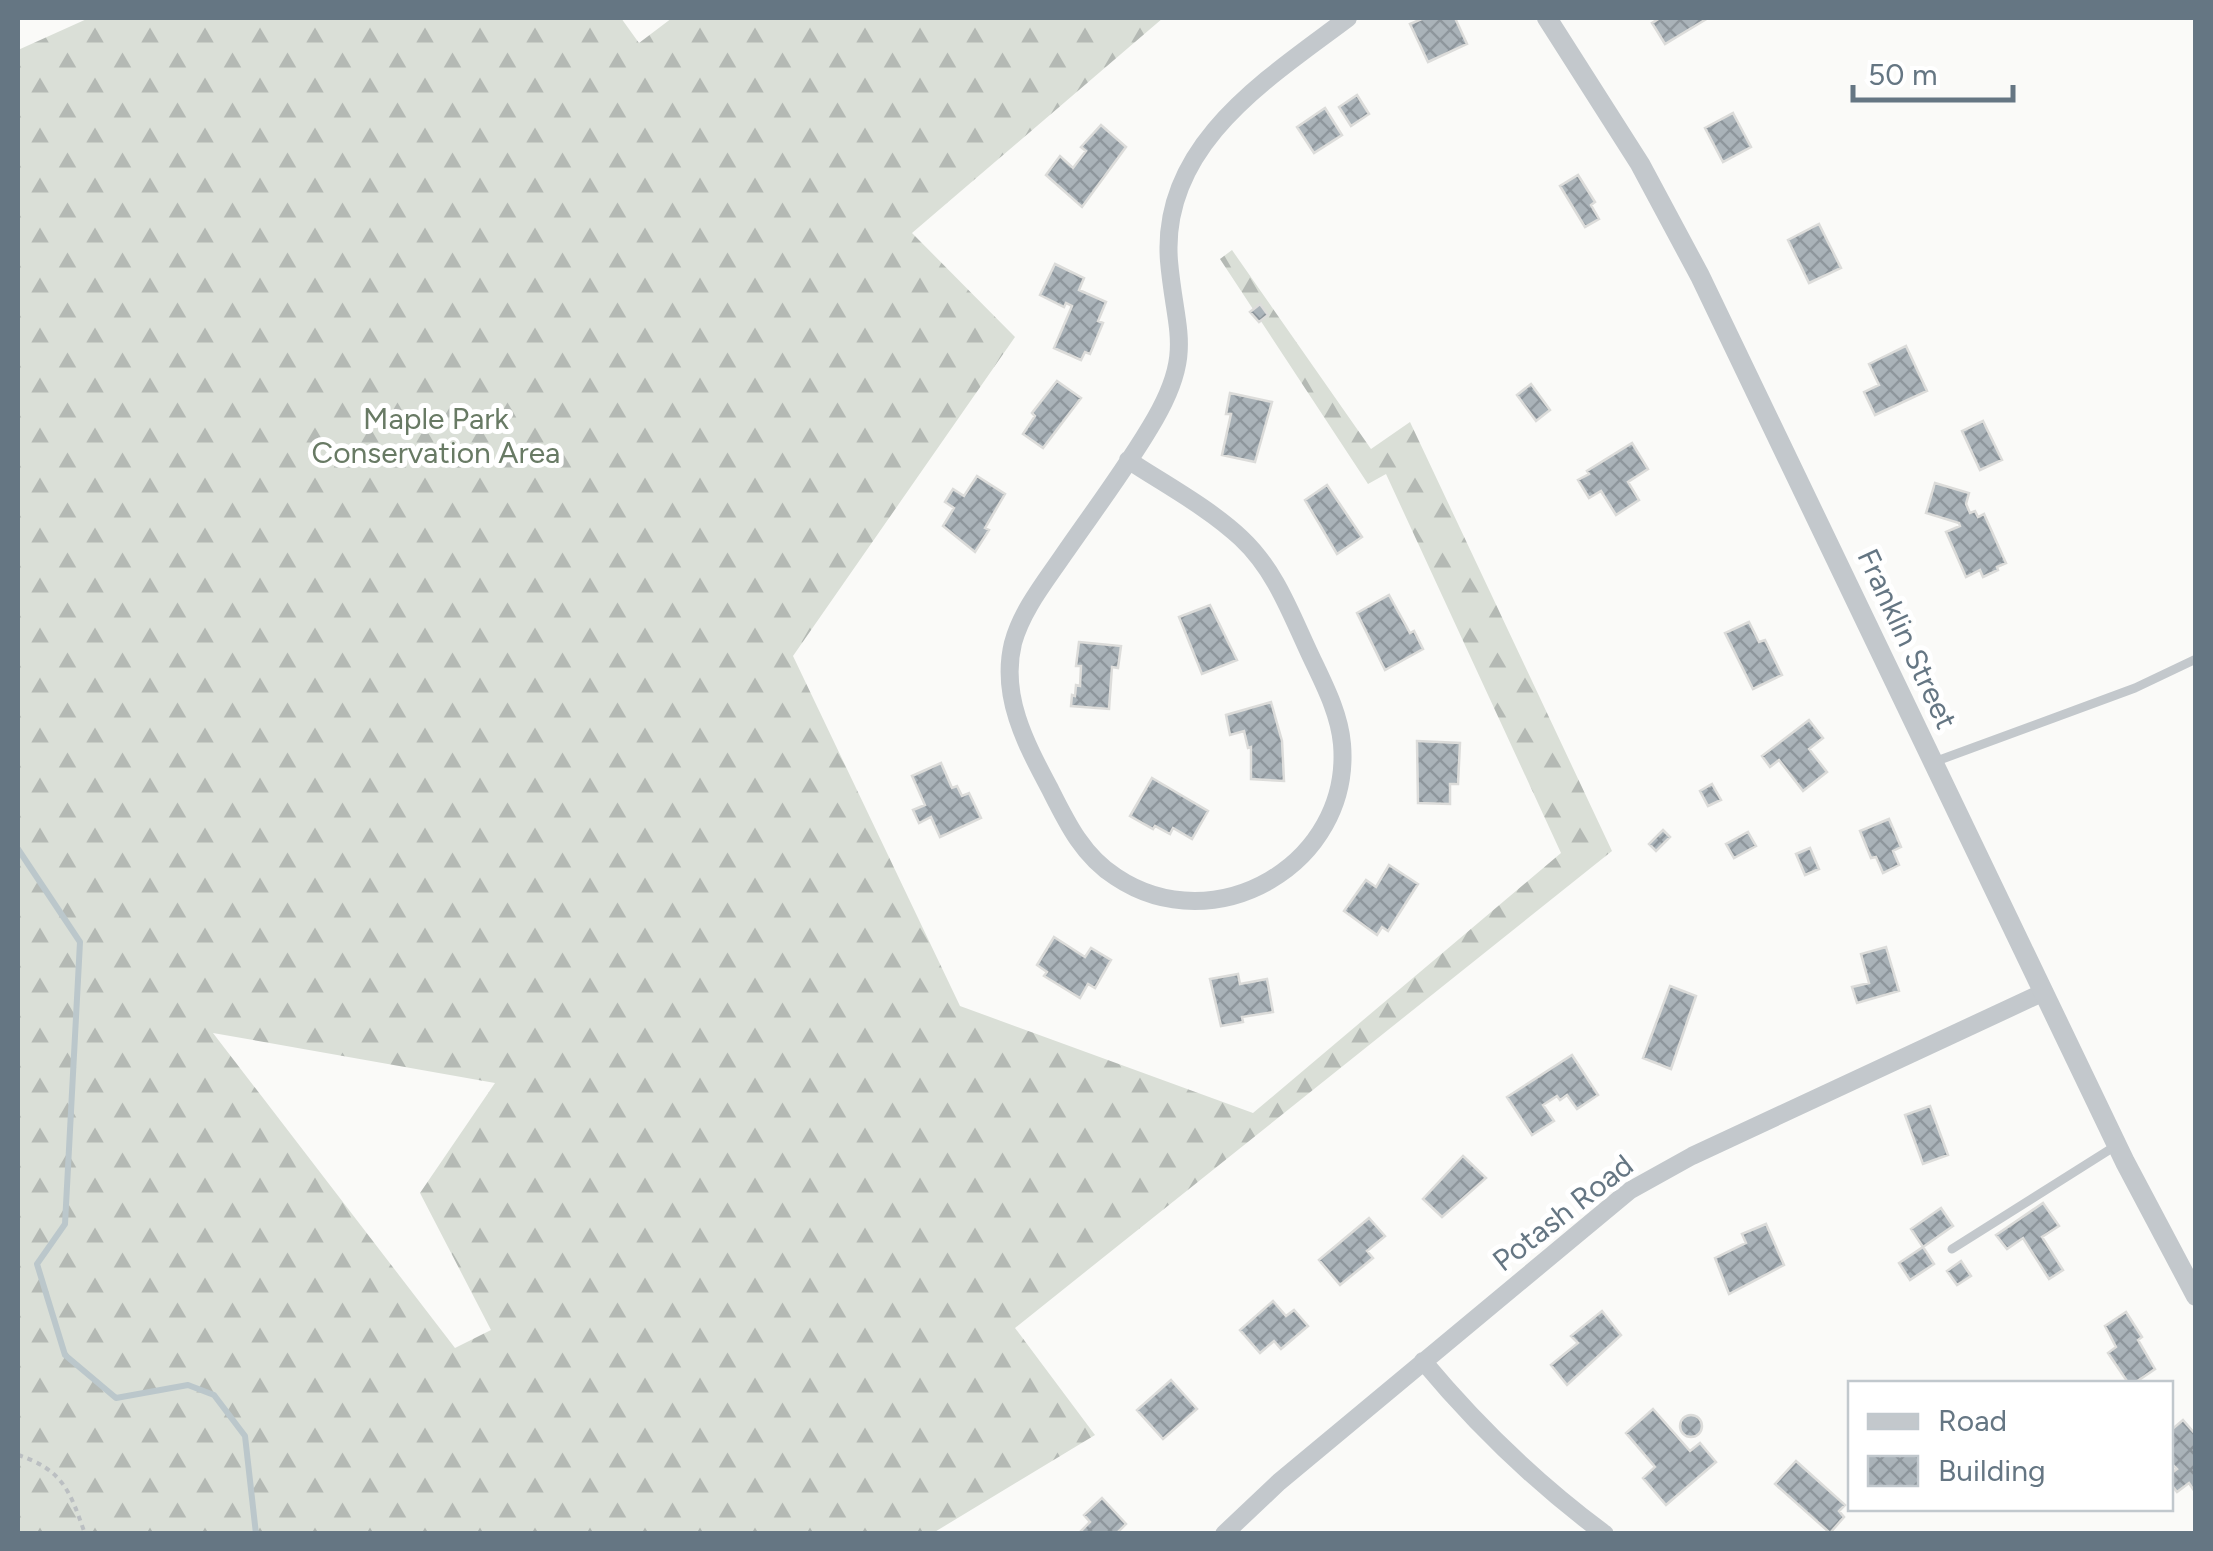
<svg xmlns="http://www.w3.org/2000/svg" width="2213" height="1551" viewBox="0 0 2213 1551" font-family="Figtree,sans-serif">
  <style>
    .forest { fill: url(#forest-firs); fill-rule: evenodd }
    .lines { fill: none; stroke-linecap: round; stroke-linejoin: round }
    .stream { stroke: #bbc7cb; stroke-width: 6 }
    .building { fill: url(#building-cross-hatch); stroke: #dcdcda; stroke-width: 2.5 }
    .path { stroke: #bbbfc2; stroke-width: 4; stroke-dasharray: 5 5; stroke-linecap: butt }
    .service { stroke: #c3c8cc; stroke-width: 9 }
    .minor { stroke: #c3c8cc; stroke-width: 18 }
    .tertiary { stroke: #c3c8cc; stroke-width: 20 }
    .labels { text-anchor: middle; stroke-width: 10; stroke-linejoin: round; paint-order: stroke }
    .park-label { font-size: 30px; fill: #687a64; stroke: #fff }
    .street-label { font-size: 30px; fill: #657683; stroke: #fff }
  </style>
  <defs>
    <pattern id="forest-firs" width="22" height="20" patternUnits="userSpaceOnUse" patternTransform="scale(2.5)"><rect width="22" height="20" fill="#dadfd7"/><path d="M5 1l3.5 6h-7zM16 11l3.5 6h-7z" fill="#b4b9b4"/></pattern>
    <pattern id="building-cross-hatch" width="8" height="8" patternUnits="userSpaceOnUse" patternTransform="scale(2.5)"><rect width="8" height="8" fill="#aab3b9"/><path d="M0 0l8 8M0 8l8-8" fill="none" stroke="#8e969c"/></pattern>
  </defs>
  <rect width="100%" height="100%" fill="#fafaf8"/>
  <path class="forest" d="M 89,18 L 621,18 L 639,43 L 672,18 L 1163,18 L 912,233 L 1015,337 L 793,656 L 960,1006 L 1253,1113 L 1561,853 L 1386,474 L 1368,484 L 1220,259 L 1232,250 L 1371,449 L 1410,422 L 1612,851 L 1015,1328 L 1095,1435 L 933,1533 L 18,1534 L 18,50 ZM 213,1033 L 495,1083 L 420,1193 L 491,1330 L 455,1348 Z"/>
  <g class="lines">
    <path class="stream" d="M 18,849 L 80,942 L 65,1224 L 37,1264 L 65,1355 L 116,1398 L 188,1385 L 214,1395 L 245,1436 L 256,1534"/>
  </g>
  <path class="building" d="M 1424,18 L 1455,18 L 1467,44 L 1428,62 L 1410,24 Z
    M 1660,18 L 1708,18 L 1665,44 L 1652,23 Z
    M 1357,95 L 1369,114 L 1351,126 L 1339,107 Z
    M 1325,108 L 1342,135 L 1314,153 L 1297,127 Z
    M 1733,113 L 1751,147 L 1723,162 L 1705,128 Z
    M 1101,125 L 1126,147 L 1082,207 L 1046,175 L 1060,156 L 1073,168 L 1086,151 L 1081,147 Z
    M 1578,175 L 1595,202 L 1591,205 L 1599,219 L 1585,227 L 1560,186 Z
    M 1819,224 L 1841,268 L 1809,283 L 1788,240 Z
    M 1055,264 L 1084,278 L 1079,290 L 1106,302 L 1098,321 L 1103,323 L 1090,354 L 1085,352 L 1081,360 L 1054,348 L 1072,306 L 1066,303 L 1064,307 L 1040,295 Z
    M 1260,304 L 1268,315 L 1259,322 L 1250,312 Z
    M 1906,346 L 1927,391 L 1875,415 L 1864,392 L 1879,385 L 1869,364 Z
    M 1057,381 L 1081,398 L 1043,448 L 1023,434 L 1035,416 L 1032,413 Z
    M 1531,384 L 1550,410 L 1536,421 L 1517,395 Z
    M 1230,393 L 1272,402 L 1255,462 L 1222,455 L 1231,414 L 1226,414 Z
    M 1983,421 L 2002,460 L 1980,470 L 1962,431 Z
    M 1632,443 L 1648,469 L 1628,482 L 1639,500 L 1616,515 L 1601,491 L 1589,498 L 1578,480 L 1589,474 L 1587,471 Z
    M 977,476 L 1005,494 L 985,528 L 989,530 L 975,552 L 943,526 L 954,508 L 945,502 L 953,489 L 964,496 Z
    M 1935,483 L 1969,493 L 1966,504 L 1970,513 L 1975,511 L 1978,517 L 1984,514 L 2006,563 L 1997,567 L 1998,570 L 1983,577 L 1980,570 L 1966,577 L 1946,532 L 1960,526 L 1959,523 L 1926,513 Z
    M 1327,485 L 1362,537 L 1337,554 L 1305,500 Z
    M 1389,595 L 1410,633 L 1414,631 L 1423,649 L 1385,670 L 1357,613 Z
    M 1210,605 L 1237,660 L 1202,674 L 1179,617 Z
    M 1749,622 L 1759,642 L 1765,640 L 1782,675 L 1753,689 L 1725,633 Z
    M 1079,642 L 1121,646 L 1118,668 L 1112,667 L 1109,709 L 1071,706 L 1072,695 L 1075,696 L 1076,685 L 1080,686 L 1081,666 L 1076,666 Z
    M 1271,702 L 1282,741 L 1284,781 L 1251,779 L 1251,747 L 1248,748 L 1244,731 L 1230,735 L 1226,715 Z
    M 1809,720 L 1823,738 L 1809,749 L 1827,772 L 1803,791 L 1779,760 L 1770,767 L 1762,756 Z
    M 1417,741 L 1460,743 L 1458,784 L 1450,784 L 1450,804 L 1418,803 Z
    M 941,763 L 952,788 L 957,786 L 962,796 L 969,793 L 981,818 L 940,837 L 931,817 L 919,823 L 913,810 L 925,805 L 912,776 Z
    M 1152,778 L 1208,811 L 1192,839 L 1173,828 L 1170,834 L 1155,826 L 1153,829 L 1130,816 Z
    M 1712,784 L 1721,800 L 1708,806 L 1700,791 Z
    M 1889,819 L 1901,847 L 1893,851 L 1899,865 L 1883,873 L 1876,857 L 1871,858 L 1860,831 Z
    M 1663,830 L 1670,837 L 1656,851 L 1649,844 Z
    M 1748,832 L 1756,846 L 1734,858 L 1726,844 Z
    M 1810,848 L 1819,869 L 1805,875 L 1796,854 Z
    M 1389,865 L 1418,884 L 1388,931 L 1382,927 L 1377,935 L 1344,911 L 1366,880 L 1376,887 Z
    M 1054,937 L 1085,957 L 1091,948 L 1111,960 L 1095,988 L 1088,984 L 1080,998 L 1044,976 L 1047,972 L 1037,965 Z
    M 1886,947 L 1899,991 L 1857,1003 L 1852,987 L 1869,983 L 1861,954 Z
    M 1238,974 L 1240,984 L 1267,979 L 1273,1012 L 1242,1017 L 1243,1022 L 1221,1026 L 1210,979 Z
    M 1670,986 L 1696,996 L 1671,1069 L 1643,1058 Z
    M 1572,1055 L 1598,1095 L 1577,1109 L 1567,1095 L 1560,1100 L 1557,1096 L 1543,1105 L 1554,1121 L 1532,1135 L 1507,1097 Z
    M 1930,1106 L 1948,1155 L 1923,1164 L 1905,1115 Z
    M 1463,1156 L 1486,1178 L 1442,1217 L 1423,1199 Z
    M 2043,1203 L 2059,1226 L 2042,1237 L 2063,1270 L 2049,1279 L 2023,1238 L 2007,1249 L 1996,1235 Z
    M 1941,1208 L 1953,1226 L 1923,1247 L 1911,1229 Z
    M 1369,1218 L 1385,1236 L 1367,1251 L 1373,1258 L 1340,1285 L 1319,1260 Z
    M 1766,1224 L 1784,1265 L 1729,1294 L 1715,1258 L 1746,1243 L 1742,1234 Z
    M 1923,1247 L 1934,1264 L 1910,1280 L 1899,1263 Z
    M 1961,1261 L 1971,1276 L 1957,1285 L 1947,1271 Z
    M 1273,1301 L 1286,1316 L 1294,1310 L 1308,1326 L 1281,1349 L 1274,1341 L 1260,1353 L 1240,1330 Z
    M 1602,1311 L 1621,1335 L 1567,1385 L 1551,1365 L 1578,1343 L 1571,1336 Z
    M 2126,1312 L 2142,1337 L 2138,1340 L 2155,1369 L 2133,1384 L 2129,1384 L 2108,1353 L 2116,1347 L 2105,1326 Z
    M 1171,1380 L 1197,1409 L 1163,1439 L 1137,1410 Z
    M 1653,1409 L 1690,1451 L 1700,1443 L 1716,1462 L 1666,1505 L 1643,1478 L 1655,1467 L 1626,1433 Z
    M1680 1426a11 11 0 1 1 22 0a11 11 0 1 1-22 0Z
    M 2183,1420 L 2196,1435 L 2195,1492 L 2189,1483 L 2177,1492 L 2170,1483 L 2170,1474 L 2177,1469 L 2170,1462 L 2170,1431 Z
    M 1796,1461 L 1845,1505 L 1839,1511 L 1844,1517 L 1830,1533 L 1775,1484 Z
    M 1102,1498 L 1126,1524 L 1116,1534 L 1078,1534 L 1090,1522 L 1084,1515 Z"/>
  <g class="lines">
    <path class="path" d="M 18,1455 C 63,1470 70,1491 85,1534"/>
    <path class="service" d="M 1934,762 L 2135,688 L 2196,659
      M 1952,1249 L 2117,1145"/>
    <path class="minor" d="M 1128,460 C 1166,485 1209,508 1241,538 C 1274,569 1289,609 1307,648 C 1321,679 1339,710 1342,744 C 1352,864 1215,943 1116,877 C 1083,856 1067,823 1050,789 C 1026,744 1000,696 1013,643 C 1022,610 1045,582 1064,554 C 1095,509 1128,466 1155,419 C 1194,351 1175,331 1169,261 C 1160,145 1267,79 1348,18
      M 1423,1361 C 1478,1427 1536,1483 1605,1534
      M 1224,1534 L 1279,1482 L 1629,1191 L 1692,1156 L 2044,992"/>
    <path class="tertiary" d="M 1547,18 L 1640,164 L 1700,276 L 2125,1162 L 2196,1296"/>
  </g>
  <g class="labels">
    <g class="park-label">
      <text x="436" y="429">Maple Park<tspan x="436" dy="34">Conservation Area</tspan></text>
    </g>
    <g class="street-label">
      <text transform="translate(1907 639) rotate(65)" y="10">Franklin Street</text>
      <text transform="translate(1563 1213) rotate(-38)" y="10">Potash Road</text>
    </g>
  </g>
  <rect width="2213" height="1551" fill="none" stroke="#657683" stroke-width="40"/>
  <rect x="1848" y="1381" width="325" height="130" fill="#ffffff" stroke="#c1c8cd" stroke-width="2.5"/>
  <rect x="1868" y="1414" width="50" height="15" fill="#c3c8cc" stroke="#c1c8cd" stroke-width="2.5"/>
  <text x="1938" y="1431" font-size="30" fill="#657683">Road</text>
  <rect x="1868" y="1456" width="50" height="30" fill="url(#building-cross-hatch)" stroke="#c1c8cd" stroke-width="2.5"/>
  <text x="1938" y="1481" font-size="30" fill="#657683">Building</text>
  <path d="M1853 85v15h160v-15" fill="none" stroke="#657683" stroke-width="5"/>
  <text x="1868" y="85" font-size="30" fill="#657683" stroke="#ffffff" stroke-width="8" paint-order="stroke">50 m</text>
</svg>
